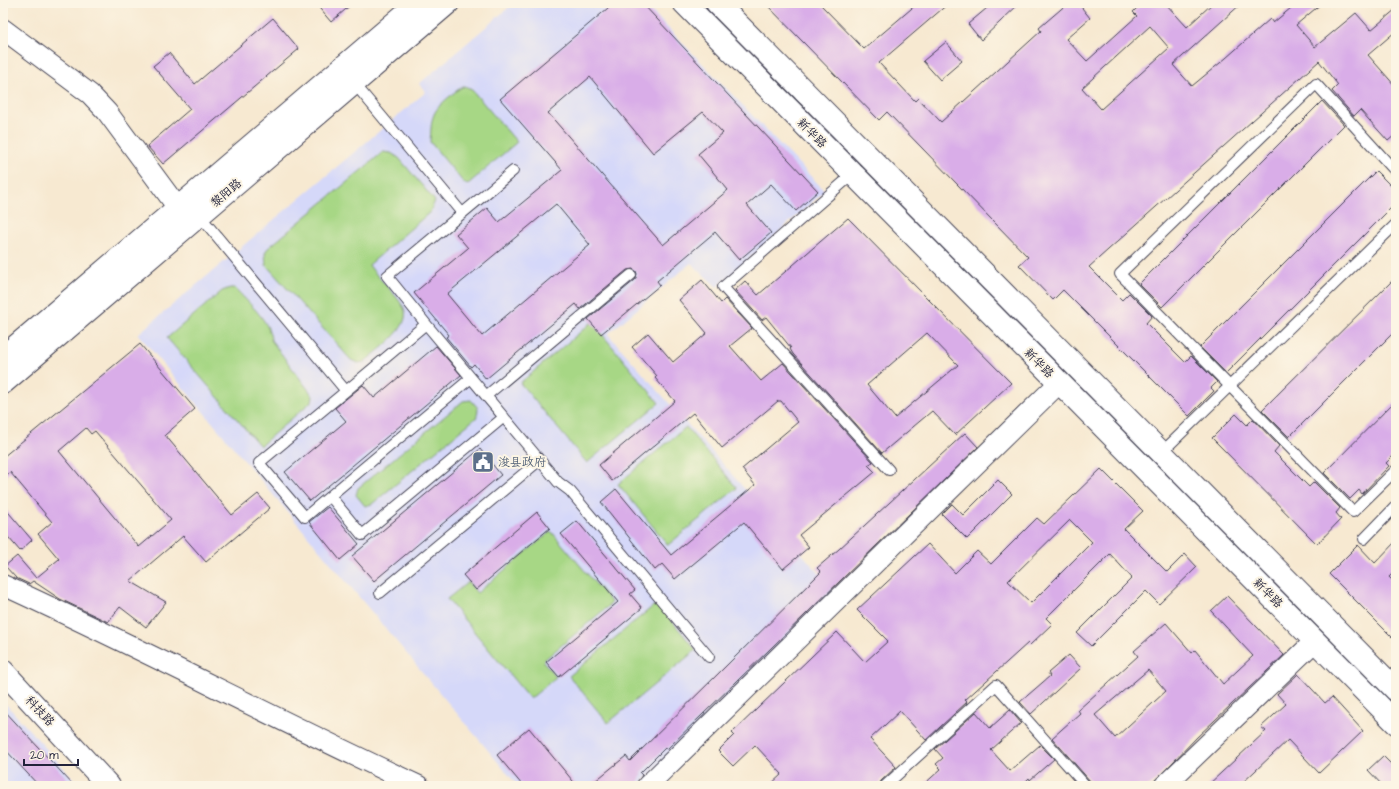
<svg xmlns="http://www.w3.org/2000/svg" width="1399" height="789" viewBox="0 0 1399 789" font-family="'Architects Daughter','LXGW WenKai TC',sans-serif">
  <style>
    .built { fill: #d5d8f9 }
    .green { fill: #a7d785; stroke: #647c60 }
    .building { fill: #d9ade8; fill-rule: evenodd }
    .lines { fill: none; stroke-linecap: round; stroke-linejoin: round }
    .lane-casing { stroke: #424052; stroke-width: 12 }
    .street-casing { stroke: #424052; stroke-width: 22 }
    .secondary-casing { stroke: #424052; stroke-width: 24 }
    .primary-casing { stroke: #424052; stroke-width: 24 }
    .lane { stroke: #fff; stroke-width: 10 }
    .street { stroke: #fff; stroke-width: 20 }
    .secondary { stroke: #fff; stroke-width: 22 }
    .primary { stroke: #fff; stroke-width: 22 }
    .labels { text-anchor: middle; stroke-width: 4; stroke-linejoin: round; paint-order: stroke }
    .street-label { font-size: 12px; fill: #22223b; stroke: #fcf5e5 }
    .service-label { font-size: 12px; fill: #4e5e75; stroke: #fcf5e5; text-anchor: start }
  </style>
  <rect width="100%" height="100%" fill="#fcf5e5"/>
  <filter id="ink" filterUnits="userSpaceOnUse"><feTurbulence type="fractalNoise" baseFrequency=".025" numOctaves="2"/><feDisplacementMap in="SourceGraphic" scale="8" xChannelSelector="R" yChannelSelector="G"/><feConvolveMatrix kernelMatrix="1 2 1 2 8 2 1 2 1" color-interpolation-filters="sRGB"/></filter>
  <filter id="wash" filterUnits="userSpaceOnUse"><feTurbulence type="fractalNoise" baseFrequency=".012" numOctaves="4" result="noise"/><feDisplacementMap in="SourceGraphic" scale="16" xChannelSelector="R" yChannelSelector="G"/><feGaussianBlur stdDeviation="0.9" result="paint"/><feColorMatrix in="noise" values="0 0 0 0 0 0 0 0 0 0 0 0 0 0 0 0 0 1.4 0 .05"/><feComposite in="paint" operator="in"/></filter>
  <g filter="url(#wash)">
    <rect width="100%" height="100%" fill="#f7e9d1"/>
    <path class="built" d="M 514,3 L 644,3 L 825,191 L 717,287 L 691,263 L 608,334 L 834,590 L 639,786 L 518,786 L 138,334 L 426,92 L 419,84 Z
      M 3,701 L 80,786 L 3,786 Z"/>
    <path class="green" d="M 465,86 L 472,90 L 517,142 L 467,185 L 463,182 L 430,142 C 432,118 430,113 449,97 C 455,92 459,88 465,86 Z
      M 383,152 L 391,153 L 399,158 L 435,201 L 430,212 L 369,265 C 377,277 398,296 404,308 C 413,327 377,351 364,362 L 358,363 L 351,360 L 266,265 L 265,253 L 267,249 Z
      M 230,288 L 235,288 C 247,302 270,320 271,340 L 313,396 L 312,401 L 260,446 L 167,338 L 222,291 Z
      M 592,322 L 659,403 L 587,463 L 520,383 Z
      M 471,400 L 478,408 L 477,417 L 372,504 L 365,506 L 356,495 L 358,488 L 463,401 Z
      M 686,427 L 737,488 L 668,545 L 618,484 Z
      M 551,531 L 612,603 L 543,661 L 556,677 L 530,699 L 447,599 L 468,582 L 477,593 Z
      M 657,603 L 696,650 L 608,723 L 569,676 Z"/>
    <g id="blocks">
      <path class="building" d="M 315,3 L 353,3 L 331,22 Z
        M 614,3 L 642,3 L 818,191 L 796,211 L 771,184 L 747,205 L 771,233 L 739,260 L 715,232 L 657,281 L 660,285 L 601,334 L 588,319 L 635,280 L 637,274 L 636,271 L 633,269 L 627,270 L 580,309 L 576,304 L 486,379 L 474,364 L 471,367 L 446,337 L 449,335 L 414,293 L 468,248 L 456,234 L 487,208 L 499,222 L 562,170 L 500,99 ZM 590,77 L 653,153 L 703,112 L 723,133 L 698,154 L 728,190 L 663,245 L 548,113 ZM 556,204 L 590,245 L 482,336 L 447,294 Z
        M 765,3 L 819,3 L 864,49 L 918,3 L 949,3 L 879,63 L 915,101 L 918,98 L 941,122 L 1041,31 L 1039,28 L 1068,3 L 1078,3 L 1090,18 L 1066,39 L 1087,61 L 1137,16 L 1133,12 L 1142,3 L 1165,3 L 1187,27 L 1213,3 L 1242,3 L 1173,65 L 1192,86 L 1226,58 L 1270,19 L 1273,23 L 1297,3 L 1322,3 L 1296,25 L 1315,47 L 1356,13 L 1371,30 L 1396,9 L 1396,31 L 1368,55 L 1396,87 L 1396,134 L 1388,141 L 1360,110 L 1354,116 L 1332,91 L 1338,85 L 1319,61 L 1089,267 L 1122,300 L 1129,293 L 1152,316 L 1146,323 L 1185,362 L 1191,356 L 1217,382 L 1211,388 L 1214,391 L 1189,416 L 1063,290 L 1053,300 L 1019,265 L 1028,257 L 887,112 L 879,120 ZM 1150,26 L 1169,48 L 1101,109 L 1082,88 Z
        M 993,3 L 1020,3 L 981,40 L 968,24 Z
        M 273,18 L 299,49 L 163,164 L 147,146 L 190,109 L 153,66 L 169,53 L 195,84 Z
        M 946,42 L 962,61 L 940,80 L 923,61 Z
        M 1322,101 L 1344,125 L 1162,307 L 1139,284 Z
        M 1376,171 L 1396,191 L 1396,203 L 1226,373 L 1200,347 Z
        M 848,218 L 1011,383 L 955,435 L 932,411 L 882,453 L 793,354 L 790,349 L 791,348 L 766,317 L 762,320 L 735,290 L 745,281 L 758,295 ZM 927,333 L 958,365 L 895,418 L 867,385 Z
        M 1396,277 L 1396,330 L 1289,437 L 1262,410 Z
        M 702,280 L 721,303 L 725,299 L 752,328 L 730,346 L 761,381 L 783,363 L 873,462 L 868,465 L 875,472 L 799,535 L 809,547 L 783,569 L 744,522 L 675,579 L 662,564 L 655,570 L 601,502 L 616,489 L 671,555 L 755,485 L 742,469 L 798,422 L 781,401 L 778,401 L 722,448 L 693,413 L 612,481 L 599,465 L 675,401 L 655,378 L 657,376 L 632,347 L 648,333 L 673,362 L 707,333 L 679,300 Z
        M 140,344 L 195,409 L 165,435 L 232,515 L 258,494 L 270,508 L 206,562 L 183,536 L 130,581 L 166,602 L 146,627 L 120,607 L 108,622 L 60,599 L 33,581 L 29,584 L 16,578 L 5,566 L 17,556 L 36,578 L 59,559 L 38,534 L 52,522 L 10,472 L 3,478 L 3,457 ZM 86,428 L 91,434 L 95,431 L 171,520 L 139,547 L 59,451 Z
        M 436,346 L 461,375 L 310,501 L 285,472 L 346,421 L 335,408 L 363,385 L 374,398 Z
        M 1396,400 L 1396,453 L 1386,463 L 1389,466 L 1362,494 L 1359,490 L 1350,499 L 1324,473 Z
        M 1236,414 L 1247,425 L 1253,419 L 1279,446 L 1274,452 L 1309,487 L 1314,482 L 1340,508 L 1336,513 L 1341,519 L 1317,544 L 1212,438 Z
        M 965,433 L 978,447 L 667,749 L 665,748 L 640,773 L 642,775 L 636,786 L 589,786 L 626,756 L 630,761 L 821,572 L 817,568 L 839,549 Z
        M 480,449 L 501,475 L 374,581 L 352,556 Z
        M 1101,469 L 1143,511 L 1124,529 L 1167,572 L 1185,554 L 1197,567 L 1159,604 L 1146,591 L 1091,646 L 1077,633 L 1132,578 L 1110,554 L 1046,618 L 1052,624 L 1030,645 L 1028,643 L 965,700 L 967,702 L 926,740 L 900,711 L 870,739 L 896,767 L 881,781 L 879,786 L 769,786 L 782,774 L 755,745 L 733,766 L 718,751 L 734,735 L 732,733 L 837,632 L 865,662 L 888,641 L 857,610 L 928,544 L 955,573 L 977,551 L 991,564 L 1037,518 L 1044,524 ZM 1070,520 L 1092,542 L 1031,603 L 1008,581 Z
        M 998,480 L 1012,494 L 967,539 L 942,514 L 952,504 L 963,515 Z
        M 3,506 L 32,540 L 20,551 L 3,531 Z
        M 328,507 L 359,544 L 340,560 L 309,522 Z
        M 537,512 L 550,528 L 476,590 L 463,575 Z
        M 577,521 L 635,590 L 630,594 L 642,608 L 559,677 L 546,662 L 618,602 L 561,534 Z
        M 1396,541 L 1396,570 L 1389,577 L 1396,584 L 1396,641 L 1329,574 L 1358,545 L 1375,563 Z
        M 1227,596 L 1284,655 L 1197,737 L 1150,786 L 1092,786 L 1091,782 L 1052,738 L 1080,713 L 1078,710 L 1138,656 L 1134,651 L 1166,623 L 1192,653 L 1195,650 L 1223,684 L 1253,656 L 1211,611 ZM 1148,670 L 1166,691 L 1115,738 L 1095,715 Z
        M 1069,655 L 1081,668 L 1031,714 L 1020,702 L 1050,676 L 1048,673 Z
        M 1298,674 L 1325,703 L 1332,697 L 1363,731 L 1319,773 L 1288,740 L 1239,786 L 1207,786 L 1266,731 L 1261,727 L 1286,704 L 1277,694 Z
        M 3,709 L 74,786 L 39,786 L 3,747 Z
        M 1010,710 L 1021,723 L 991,750 L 1010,771 L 1040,745 L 1054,759 L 1030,780 L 1029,778 L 1022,785 L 1023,786 L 922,786 L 941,769 L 936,764 L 943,758 L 935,749 L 976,712 L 990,728 Z
        M 529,728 L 563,769 L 577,786 L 523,786 L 497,755 Z
        M 1383,756 L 1396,769 L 1396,786 L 1383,786 L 1368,770 Z"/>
    </g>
  </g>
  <g filter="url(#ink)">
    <use href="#blocks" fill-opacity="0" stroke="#424052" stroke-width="1"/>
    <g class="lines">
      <g class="lane-casing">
        <path id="lane" d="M 354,83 L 462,213
          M 1396,172 L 1316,84 L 1120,274 L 1353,512 L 1396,470
          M 853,174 L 723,287 L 889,470
          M 200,216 L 346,391 L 426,324 L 558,482 L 570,491 L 709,657
          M 426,324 L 387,276 L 513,171
          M 471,378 L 330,496 L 362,535 L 504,417
          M 486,396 L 631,275
          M 1161,453 L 1396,224
          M 330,496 L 305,517 L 259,463 L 346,391
          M 1364,539 L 1396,506
          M 380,593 L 540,460
          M 885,786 L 996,685 L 1086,786"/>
      </g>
      <g class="street-casing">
        <path id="street" d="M 3,29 L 90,94 L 107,112 L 178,208
          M 3,585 C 143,649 279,721 419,786
          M 647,786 L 1059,383
          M 1164,786 L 1315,641"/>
      </g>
      <g class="secondary-casing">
        <path id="secondary" d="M 684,3 L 1396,723
          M 717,3 L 1396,690
          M 3,671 L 109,786"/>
      </g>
      <g class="primary-casing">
        <path id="primary" d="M 3,357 L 418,3
          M 3,383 L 448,3"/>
      </g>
      <use href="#lane" class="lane"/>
      <use href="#street" class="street"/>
      <use href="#secondary" class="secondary"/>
      <use href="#primary" class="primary"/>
    </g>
  </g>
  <defs>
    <g id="civic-square" transform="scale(1.15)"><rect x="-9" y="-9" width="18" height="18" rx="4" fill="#5c6f8a" stroke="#fcf5e5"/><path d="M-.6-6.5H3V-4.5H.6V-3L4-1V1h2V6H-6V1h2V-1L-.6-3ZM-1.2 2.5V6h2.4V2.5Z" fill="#fff"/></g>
  </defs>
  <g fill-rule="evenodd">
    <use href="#civic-square" x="483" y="462"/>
  </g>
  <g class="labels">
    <g class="street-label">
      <text transform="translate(812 133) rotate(45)" y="4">新华路</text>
      <text transform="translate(226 193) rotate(-41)" y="4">黎阳路</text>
      <text transform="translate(1039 363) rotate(45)" y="4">新华路</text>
      <text transform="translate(1268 593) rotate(45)" y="4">新华路</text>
      <text transform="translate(40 711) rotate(47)" y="4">科技路</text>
    </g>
    <g class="service-label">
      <text x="498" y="466">浚县政府</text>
    </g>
  </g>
  <rect width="1399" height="789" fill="none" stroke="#fcf5e5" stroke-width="16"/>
  <path d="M24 759v6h54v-6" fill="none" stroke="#22223b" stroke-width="2"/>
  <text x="30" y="759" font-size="12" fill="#22223b" stroke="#fcf5e5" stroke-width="3" paint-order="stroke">20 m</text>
</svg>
